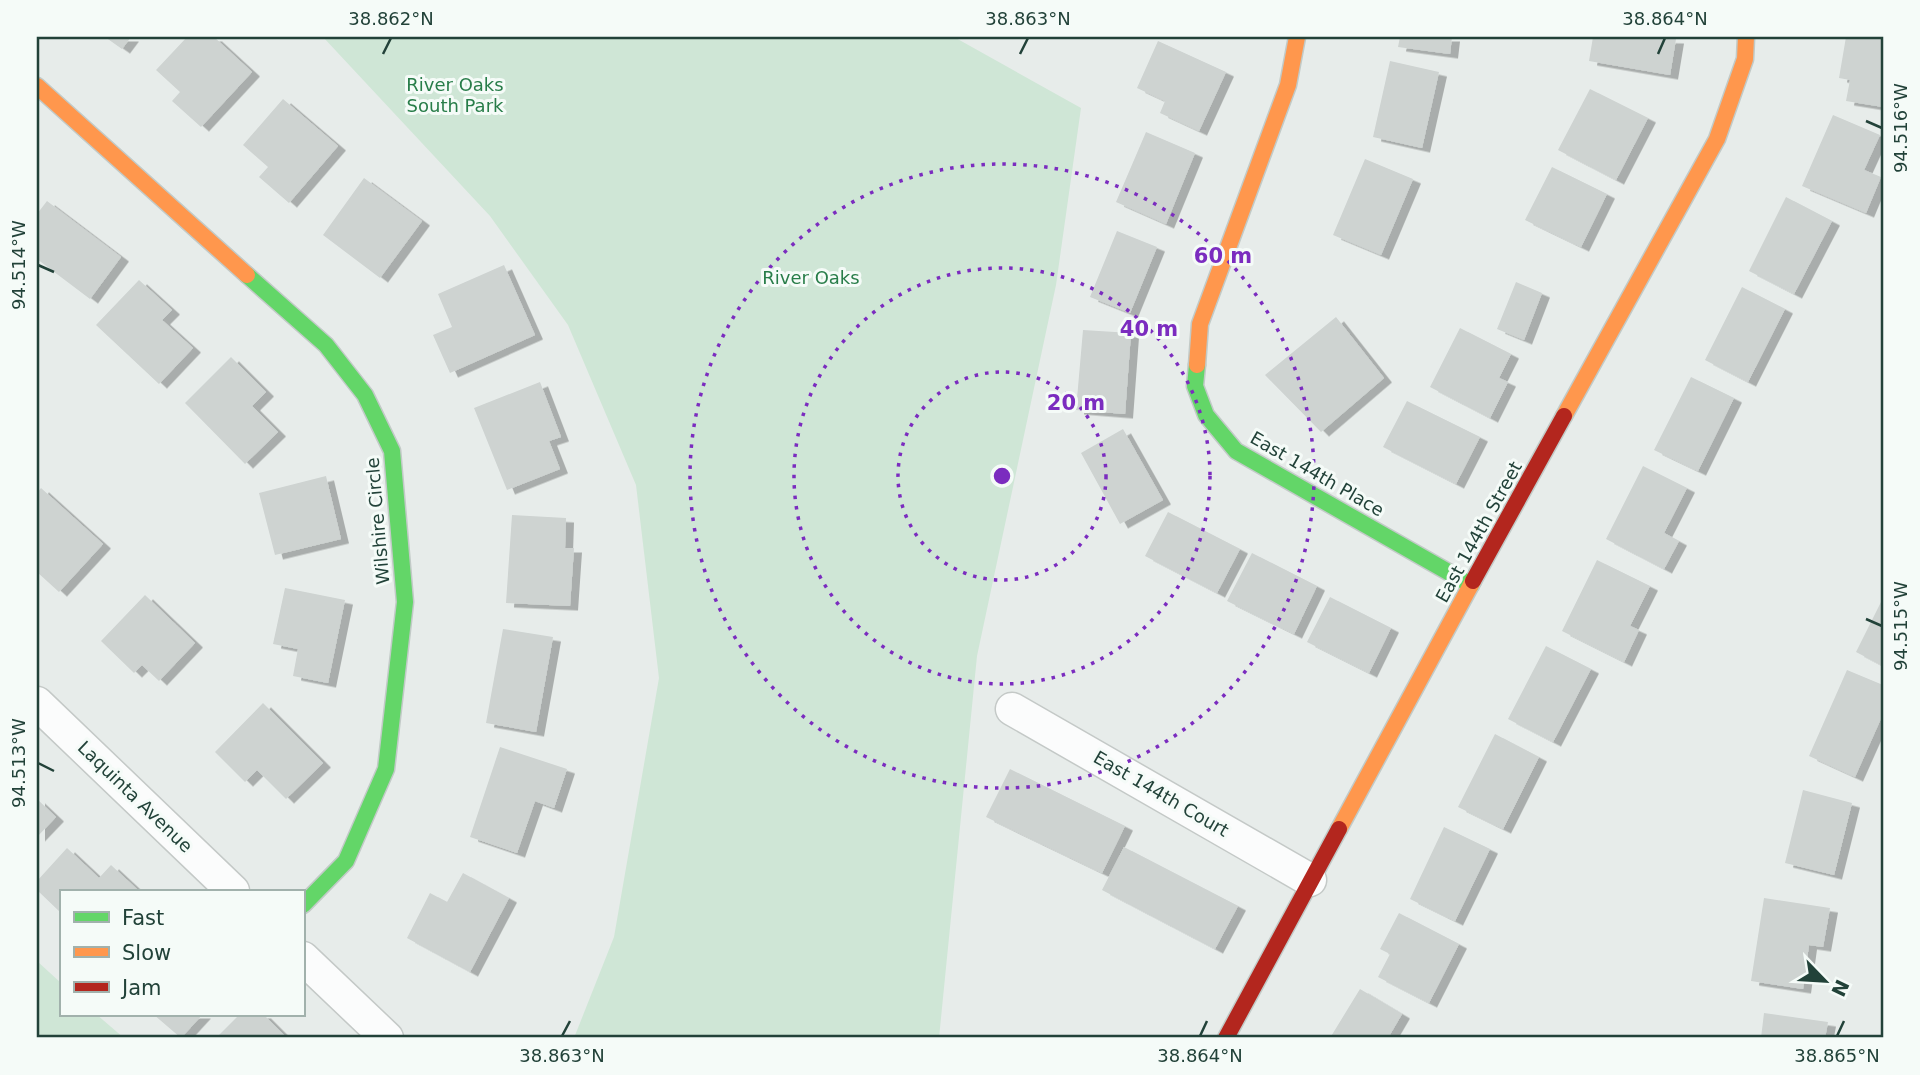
<svg xmlns="http://www.w3.org/2000/svg" width="1920" height="1075" viewBox="0 0 1920 1075" font-family="'DejaVu Sans',sans-serif">
  <style>
    .green { fill: #cfe6d6 }
    .building { fill: #ced3d1; filter: url(#shadow) }
    .lines { fill: none; stroke-linecap: round; stroke-linejoin: round }
    .street-casing { stroke: #c4c9c7; stroke-width: 35 }
    .fast-casing { stroke: #c2cac7; stroke-width: 19 }
    .slow-casing { stroke: #c2cac7; stroke-width: 19 }
    .jam-casing { stroke: #c2cac7; stroke-width: 19 }
    .street { stroke: #fbfcfc; stroke-width: 32 }
    .fast { stroke: #63d668; stroke-width: 16 }
    .slow { stroke: #ff974d; stroke-width: 16 }
    .jam { stroke: #b3261e; stroke-width: 16 }
    .ticks { fill: none; stroke: #224239; stroke-width: 2.5 }
    .ring { fill: none; stroke: #7b2cbf; stroke-width: 3.5; stroke-dasharray: 3.5 7 }
    .labels { text-anchor: middle; stroke-width: 6; stroke-linejoin: round; paint-order: stroke }
    .park-label { font-size: 18px; fill: #287d49; stroke: #f5fbf8 }
    .street-label { font-size: 18px; fill: #224239; stroke: #f5fbf8 }
    .centre { fill: #7b2cbf; stroke: #f5fbf8; stroke-width: 3.5 }
    .ring-label { font-size: 21px; text-anchor: middle; font-weight: bold; fill: #7b2cbf; stroke: #f5fbf8; stroke-width: 6; stroke-linejoin: round; paint-order: stroke }
    .neatline { fill: none; stroke: #224239; stroke-width: 2.5 }
    .ticks-label { font-size: 18px; text-anchor: middle; fill: #224239 }
  </style>
  <defs>
    <filter id="shadow"><feDropShadow dx="8" dy="4.5" stdDeviation="0" flood-color="#0004"/></filter>
  </defs>
  <rect width="100%" height="100%" fill="#e7ecea"/>
  <path class="green" d="M 323,37 L 954,37 L 1081,108 L 1056,285 L 977,656 L 939,1038 L 574,1038 L 614,937 L 659,678 L 636,485 L 568,325 L 490,216 Z
    M 37,961 L 61,983 L 61,1014 L 96,1014 L 124,1038 L 37,1038 Z"/>
  <path class="building" d="M 105,37 L 131,37 L 122,49 Z
    M 187,37 L 214,37 L 252,72 L 201,127 L 172,101 L 180,92 L 156,70 Z
    M 1400,37 L 1452,37 L 1450,54 L 1398,47 Z
    M 1593,37 L 1676,39 L 1670,75 L 1589,61 Z
    M 1846,37 L 1883,38 L 1883,107 L 1846,101 L 1850,80 L 1839,78 Z
    M 1158,41 L 1226,72 L 1199,131 L 1160,113 L 1165,101 L 1137,88 Z
    M 1390,61 L 1439,72 L 1422,148 L 1373,137 Z
    M 1590,89 L 1648,118 L 1616,180 L 1558,150 Z
    M 283,99 L 338,146 L 289,203 L 259,177 L 268,167 L 243,145 Z
    M 1833,115 L 1880,135 L 1864,170 L 1881,177 L 1866,213 L 1802,186 Z
    M 1146,132 L 1195,153 L 1166,224 L 1116,202 Z
    M 1365,159 L 1413,179 L 1381,255 L 1333,235 Z
    M 1552,167 L 1607,194 L 1581,247 L 1525,220 Z
    M 364,178 L 422,221 L 380,278 L 323,235 Z
    M 1786,197 L 1832,221 L 1794,294 L 1749,271 Z
    M 47,201 L 121,257 L 90,299 L 37,259 L 37,214 Z
    M 1117,231 L 1157,247 L 1130,313 L 1090,297 Z
    M 504,265 L 535,335 L 450,373 L 433,335 L 452,327 L 438,294 Z
    M 139,280 L 172,310 L 162,320 L 193,348 L 159,384 L 96,325 Z
    M 1516,282 L 1542,293 L 1524,340 L 1497,329 Z
    M 1742,287 L 1785,309 L 1748,382 L 1705,360 Z
    M 1336,317 L 1384,378 L 1321,432 L 1265,375 Z
    M 1460,328 L 1511,354 L 1499,378 L 1508,382 L 1490,418 L 1430,387 Z
    M 1083,330 L 1131,333 L 1125,414 L 1076,410 Z
    M 231,357 L 266,392 L 252,406 L 278,432 L 245,464 L 185,403 Z
    M 1691,377 L 1734,398 L 1698,471 L 1654,450 Z
    M 540,382 L 561,437 L 549,441 L 560,469 L 507,490 L 474,408 Z
    M 1407,401 L 1480,437 L 1456,484 L 1383,447 Z
    M 1123,429 L 1163,500 L 1120,524 L 1081,453 Z
    M 1643,466 L 1687,488 L 1664,533 L 1679,541 L 1664,569 L 1606,539 Z
    M 326,476 L 341,539 L 275,555 L 259,493 Z
    M 41,488 L 103,544 L 59,592 L 37,572 L 37,493 Z
    M 1168,512 L 1240,549 L 1217,593 L 1145,556 Z
    M 512,515 L 566,518 L 565,548 L 574,548 L 570,606 L 506,603 Z
    M 1252,553 L 1317,586 L 1294,634 L 1227,601 Z
    M 1597,560 L 1650,586 L 1630,626 L 1639,630 L 1624,662 L 1562,631 Z
    M 285,588 L 345,600 L 328,683 L 293,676 L 298,649 L 273,644 Z
    M 145,595 L 195,643 L 159,681 L 142,665 L 134,673 L 101,641 Z
    M 1330,597 L 1391,628 L 1369,673 L 1307,642 Z
    M 1883,598 L 1883,666 L 1856,652 Z
    M 503,629 L 553,637 L 536,732 L 486,723 Z
    M 1546,646 L 1591,669 L 1553,742 L 1508,719 Z
    M 1847,670 L 1883,685 L 1883,714 L 1855,777 L 1809,756 Z
    M 263,703 L 323,763 L 286,799 L 257,770 L 245,782 L 215,752 Z
    M 1495,734 L 1539,757 L 1503,829 L 1458,807 Z
    M 500,747 L 567,769 L 554,808 L 535,801 L 517,853 L 470,837 Z
    M 1010,769 L 1125,826 L 1102,873 L 986,817 Z
    M 1803,790 L 1852,803 L 1834,875 L 1785,863 Z
    M 37,799 L 56,817 L 37,837 Z
    M 1444,827 L 1490,849 L 1455,921 L 1410,899 Z
    M 1124,847 L 1238,906 L 1215,949 L 1102,890 Z
    M 67,848 L 99,878 L 111,865 L 139,891 L 61,891 L 61,913 L 37,890 L 37,881 Z
    M 463,873 L 509,898 L 470,972 L 407,938 L 430,893 L 447,902 Z
    M 1764,898 L 1830,908 L 1823,947 L 1809,945 L 1803,989 L 1751,981 Z
    M 1399,913 L 1459,944 L 1429,1003 L 1378,977 L 1390,954 L 1380,949 Z
    M 1360,989 L 1402,1014 L 1388,1038 L 1330,1038 Z
    M 1764,1013 L 1828,1022 L 1825,1038 L 1761,1038 Z
    M 153,1014 L 203,1014 L 181,1038 Z
    M 240,1014 L 263,1014 L 287,1038 L 216,1038 Z"/>
  <g class="lines">
    <g class="street-casing">
      <path id="street" d="M 37,703 L 233,891
        M 1012,709 L 1310,880
        M 303,958 L 387,1038"/>
    </g>
    <g class="fast-casing">
      <path id="fast" d="M 247,275 L 326,345 L 365,395 L 392,451 L 405,602 L 386,769 L 346,861 L 303,905
        M 1197,365 L 1195,386 L 1206,415 L 1236,451 L 1471,585"/>
    </g>
    <g class="slow-casing">
      <path id="slow" d="M 37,86 L 247,275
        M 1197,365 L 1200,324 L 1288,85 L 1297,37
        M 1564,416 L 1717,139 L 1745,59 L 1746,37
        M 1339,829 L 1473,581"/>
    </g>
    <g class="jam-casing">
      <path id="jam" d="M 1473,581 L 1564,416
        M 1226,1038 L 1339,829"/>
    </g>
    <use href="#street" class="street"/>
    <use href="#fast" class="fast"/>
    <use href="#slow" class="slow"/>
    <use href="#jam" class="jam"/>
  </g>
  <path class="ticks" d="M 383,54 L 391,38M 1020,54 L 1028,38M 1658,54 L 1665,38M 1866,121 L 1882,128M 38,265 L 54,272M 1866,619 L 1882,626M 38,763 L 54,771M 562,1036 L 570,1021M 1200,1036 L 1207,1021M 1837,1036 L 1844,1021"/>
  <g class="ring">
    <circle cx="1002" cy="476" r="104"/>
    <circle cx="1002" cy="476" r="208"/>
    <circle cx="1002" cy="476" r="312"/>
  </g>
  <g class="labels">
    <g class="park-label">
      <text x="455" y="91">River Oaks<tspan x="455" dy="21">South Park</tspan></text>
      <text x="811" y="284">River Oaks</text>
    </g>
    <g class="street-label">
      <text transform="translate(1317 474) rotate(30)" y="6">East 144th Place</text>
      <text transform="translate(378 521) rotate(-95)" y="6">Wilshire Circle</text>
      <text transform="translate(1479 532) rotate(-61)" y="6">East 144th Street</text>
      <text transform="translate(1161 794) rotate(30)" y="6">East 144th Court</text>
      <text transform="translate(135 797) rotate(44)" y="6">Laquinta Avenue</text>
    </g>
  </g>
  <circle cx="1002" cy="476" r="10" class="centre"/>
  <g class="ring-label">
    <text x="1223" y="263">60 m</text>
    <text x="1149" y="336">40 m</text>
    <text x="1076" y="410">20 m</text>
  </g>
  <rect width="1920" height="1075" fill="none" stroke="#f5fbf8" stroke-width="77"/>
  <rect x="60" y="890" width="245" height="126" fill="#f5fbf8" stroke="#a1b1ac" stroke-width="2"/>
  <rect x="74" y="912" width="35" height="10" fill="#63d668" stroke="#a1b1ac" stroke-width="2"/>
  <text x="122" y="925" font-size="21" fill="#224239">Fast</text>
  <rect x="74" y="947" width="35" height="10" fill="#ff974d" stroke="#a1b1ac" stroke-width="2"/>
  <text x="122" y="960" font-size="21" fill="#224239">Slow</text>
  <rect x="74" y="982" width="35" height="10" fill="#b3261e" stroke="#a1b1ac" stroke-width="2"/>
  <text x="122" y="995" font-size="21" fill="#224239">Jam</text>
  <g transform="translate(1825 981) rotate(115)" stroke="#f5fbf8" stroke-width="5" paint-order="stroke">
  <path d="M0-5L12 26L0 18L-12 26Z" fill="#224239"/>
  <text y="-10" font-size="19" font-weight="bold" text-anchor="middle" fill="#224239">N</text>
  </g>
  <rect x="38" y="38" width="1844" height="998" class="neatline"/>
  <g class="ticks-label">
    <text x="391" y="25">38.862°N</text>
    <text x="1028" y="25">38.863°N</text>
    <text x="1665" y="25">38.864°N</text>
    <text transform="translate(1901 128) rotate(-90)" y="6">94.516°W</text>
    <text transform="translate(19 265) rotate(-90)" y="6">94.514°W</text>
    <text transform="translate(1901 626) rotate(-90)" y="6">94.515°W</text>
    <text transform="translate(19 763) rotate(-90)" y="6">94.513°W</text>
    <text x="562" y="1062">38.863°N</text>
    <text x="1200" y="1062">38.864°N</text>
    <text x="1837" y="1062">38.865°N</text>
  </g>
</svg>
